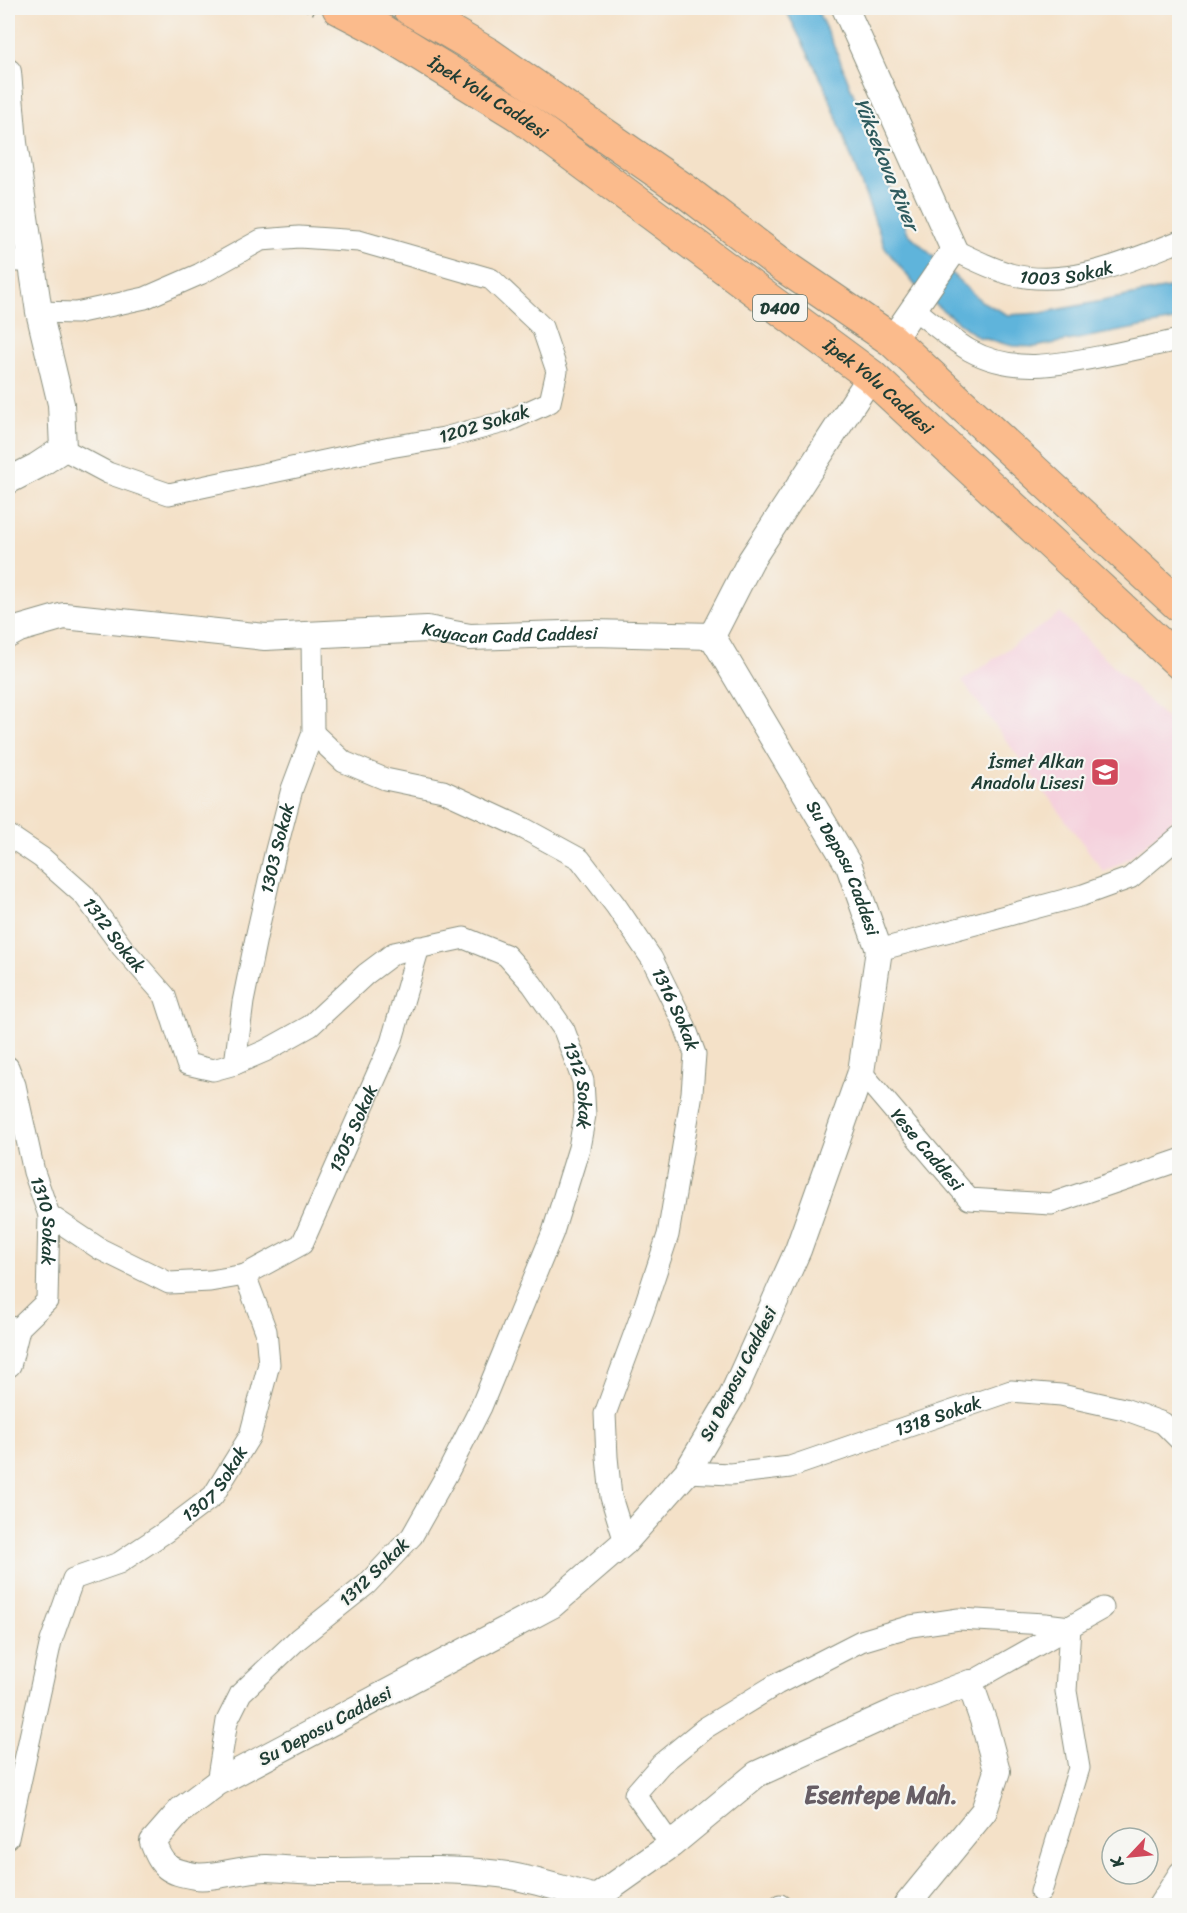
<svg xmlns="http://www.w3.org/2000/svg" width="1187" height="1913" viewBox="0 0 1187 1913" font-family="Sriracha,sans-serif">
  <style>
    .built { fill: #f5cfdc }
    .water { fill: #5fb4db; stroke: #3f7888; stroke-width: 1.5 }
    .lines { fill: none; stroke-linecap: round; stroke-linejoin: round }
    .minor-casing { stroke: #8a8f7e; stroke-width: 23 }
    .tertiary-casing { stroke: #8a8f7e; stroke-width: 28 }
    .trunk-casing { stroke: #8a8f7e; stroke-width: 35 }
    .path { stroke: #8a8f7e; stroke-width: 4; stroke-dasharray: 4.5 4.5; stroke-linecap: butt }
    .minor { stroke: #fff; stroke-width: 21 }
    .tertiary { stroke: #fff; stroke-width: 26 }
    .trunk { stroke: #fbbb8c; stroke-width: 33 }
    .labels { text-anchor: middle; stroke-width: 4.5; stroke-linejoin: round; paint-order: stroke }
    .shield { fill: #f6f6f2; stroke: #60746d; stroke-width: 1.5 }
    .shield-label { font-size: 16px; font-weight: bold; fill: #1f3d34 }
    .street-label { font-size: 18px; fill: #1f3d34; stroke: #f6f6f2 }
    .poi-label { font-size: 18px; fill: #1f3d34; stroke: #f6f6f2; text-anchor: end }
    .water-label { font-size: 20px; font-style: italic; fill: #2f5b5e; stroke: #f6f6f2 }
    .district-label { font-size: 24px; font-weight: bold; fill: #675e65; stroke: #f6f6f2 }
  </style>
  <rect width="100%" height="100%" fill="#f6f6f2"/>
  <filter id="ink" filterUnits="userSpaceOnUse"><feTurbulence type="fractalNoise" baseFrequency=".0167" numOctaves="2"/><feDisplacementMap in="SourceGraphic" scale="12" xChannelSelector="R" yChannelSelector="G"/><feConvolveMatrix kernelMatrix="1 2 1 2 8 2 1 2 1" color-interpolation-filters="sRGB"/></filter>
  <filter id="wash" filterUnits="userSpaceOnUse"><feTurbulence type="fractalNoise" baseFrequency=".008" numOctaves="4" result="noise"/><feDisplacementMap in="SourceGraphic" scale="24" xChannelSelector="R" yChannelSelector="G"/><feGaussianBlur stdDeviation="1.35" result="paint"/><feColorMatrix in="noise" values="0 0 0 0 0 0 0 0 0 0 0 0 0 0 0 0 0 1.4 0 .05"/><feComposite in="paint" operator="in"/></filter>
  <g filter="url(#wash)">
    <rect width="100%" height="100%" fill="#f4e1c8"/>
    <path class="built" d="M 1060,613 L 1179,731 L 1179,814 L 1129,858 L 1104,872 L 962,681 Z"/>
    <path class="water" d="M 785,8 L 816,8 L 836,50 L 908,233 L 981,301 L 1008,315 L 1041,313 L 1179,286 L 1179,320 L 1035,347 L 1013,346 L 978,337 L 936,305 L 915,285 L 885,248 L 826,89 Z"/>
  </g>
  <g filter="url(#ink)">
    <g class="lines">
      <g class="minor-casing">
        <g id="minor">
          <path id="s1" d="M 954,250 C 972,259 990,268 1010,274 C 1067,289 1127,262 1180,241"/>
          <path d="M 8,261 L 32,261"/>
          <path d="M 913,308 C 931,322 949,338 969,350 C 1012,374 1057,365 1103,356 C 1128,351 1154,345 1180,340"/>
          <path d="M 39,312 L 76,313 L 145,298 L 200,274 L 261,240 L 299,237 L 359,241 L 491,279 L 542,327 L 557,371 L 550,402 L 508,421 L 444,438 L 390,447 L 169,494 L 108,473 L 63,449"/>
          <path id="s2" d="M 313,733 L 344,762 L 385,779 L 443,791 L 525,829 L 580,859 L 616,906 L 652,959 L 684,1024 L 695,1054 L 692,1093 L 668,1235 L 644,1308 L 605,1414 L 607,1457 L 611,1497 L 625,1542"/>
          <path id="s3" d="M 8,835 L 42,858 L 84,895 L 122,947 L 165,996 L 187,1064 L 213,1070 L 235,1064 L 265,1051 L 310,1026 L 366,974 L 394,953 L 464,938 L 506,955 L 532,984 L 564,1030 L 583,1081 L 585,1115 L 579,1148 L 553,1232 L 481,1407 L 447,1474 L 412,1536 L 367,1584 L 298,1639 L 241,1693 L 227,1721 L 217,1783"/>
          <path d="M 879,950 L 1083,895 L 1130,878 L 1180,836"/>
          <path id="s4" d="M 235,1064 L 243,1002 L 256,938 L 275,854 L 292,789 L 313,733 L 312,634"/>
          <path id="s5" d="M 8,1067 L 15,1085 L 34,1172 L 49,1215 L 47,1301 L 16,1331"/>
          <path id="s6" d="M 861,1072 L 969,1199 L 1051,1204 L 1180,1160"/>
          <path id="s7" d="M 49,1215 L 100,1249 L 169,1283 L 210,1281 L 245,1275 L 302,1244 L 391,1043 L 419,947"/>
          <path id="s8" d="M 687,1472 L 731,1474 L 790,1467 L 1011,1391 L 1061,1395 L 1124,1409 L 1163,1423 L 1180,1440"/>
          <path d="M 970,1683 L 1103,1608"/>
          <path id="s9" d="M 8,1838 L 51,1641 L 73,1579 L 119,1563 L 164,1533 L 213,1496 L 250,1436 L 269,1364 L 266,1331 L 245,1275"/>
          <path d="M 671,1845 L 635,1794 L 661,1764 L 705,1728 L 777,1684 L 861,1641 L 911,1626 L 959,1619 L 1045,1624 L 1070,1627 L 1066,1691 L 1079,1768 L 1041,1892"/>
          <path d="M 780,1906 L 780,1905"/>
          <path d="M 1158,1906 L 1180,1872"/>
        </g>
      </g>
      <g class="tertiary-casing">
        <g id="tertiary">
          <path d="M 845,8 L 954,250 L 892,340"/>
          <path d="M 8,72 L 14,143 L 39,312 L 61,404 L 63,449 L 37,466 L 8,481"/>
          <path id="s10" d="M 8,635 L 19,629 L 64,616 L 265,637 L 427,629 L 470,637 L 593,633 L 712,636 L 751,560 L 871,376"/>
          <path id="s11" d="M 712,636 L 849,866 L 879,950 L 861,1072 L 798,1250 L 732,1396 L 687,1472 L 625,1542 L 552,1605 L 217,1783 L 181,1810 L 153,1842 C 163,1868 168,1871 195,1876 C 213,1879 247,1867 267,1868 C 287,1869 307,1871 327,1871 C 384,1871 442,1867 499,1874 C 532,1878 564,1890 596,1898 L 671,1845 L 757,1774 L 894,1712 L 970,1683 L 984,1723 L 997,1771 L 984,1811 L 906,1906"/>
          <path d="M 8,1329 L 16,1331 L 8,1364"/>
        </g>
      </g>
      <g class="trunk-casing">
        <g id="trunk">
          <path id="s12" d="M 339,8 L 381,30 L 519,115 L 871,376 L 1180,663"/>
          <path d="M 409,8 L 488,54 L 684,190 L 781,264 L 892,340 L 1180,606"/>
        </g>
      </g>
      <path class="path" d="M 304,8 L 314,13"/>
      <use href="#minor" class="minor"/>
      <use href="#tertiary" class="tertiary"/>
      <use href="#trunk" class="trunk"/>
    </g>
  </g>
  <defs>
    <g id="school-square" transform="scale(1.5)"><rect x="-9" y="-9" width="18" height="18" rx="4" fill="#d1495b" stroke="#f6f6f2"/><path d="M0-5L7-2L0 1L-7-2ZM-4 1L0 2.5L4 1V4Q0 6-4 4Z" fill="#fff"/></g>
  </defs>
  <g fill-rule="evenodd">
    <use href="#school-square" x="1105" y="772"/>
  </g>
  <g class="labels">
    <rect class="shield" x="753" y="295" width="54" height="26" rx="4.5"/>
    <g class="shield-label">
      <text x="780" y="314">D400</text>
    </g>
    <g class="street-label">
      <text dy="6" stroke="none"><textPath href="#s12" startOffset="174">İpek Yolu Caddesi</textPath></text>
      <text dy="6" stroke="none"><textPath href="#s1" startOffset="118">1003 Sokak</textPath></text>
      <text dy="6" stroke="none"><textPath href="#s12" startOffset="660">İpek Yolu Caddesi</textPath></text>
      <text transform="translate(484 424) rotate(-17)" y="6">1202 Sokak</text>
      <text dy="6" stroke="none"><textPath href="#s10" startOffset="507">Kayacan Cadd Caddesi</textPath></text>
      <text dy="6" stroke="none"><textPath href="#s4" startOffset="220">1303 Sokak</textPath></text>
      <text dy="6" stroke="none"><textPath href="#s11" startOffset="267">Su Deposu Caddesi</textPath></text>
      <text dy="6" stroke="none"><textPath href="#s3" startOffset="147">1312 Sokak</textPath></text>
      <text dy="6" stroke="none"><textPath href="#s2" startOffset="478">1316 Sokak</textPath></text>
      <text dy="6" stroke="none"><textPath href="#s3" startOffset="813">1312 Sokak</textPath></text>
      <text dy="6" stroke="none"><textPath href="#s7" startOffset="406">1305 Sokak</textPath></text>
      <text dy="6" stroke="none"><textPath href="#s6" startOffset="102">Yese Caddesi</textPath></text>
      <text dy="6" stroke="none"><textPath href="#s5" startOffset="159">1310 Sokak</textPath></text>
      <text transform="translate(738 1374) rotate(-63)" y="6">Su Deposu Caddesi</text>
      <text dy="6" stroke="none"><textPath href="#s8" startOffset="260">1318 Sokak</textPath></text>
      <text dy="6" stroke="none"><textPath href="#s9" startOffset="442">1307 Sokak</textPath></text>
      <text transform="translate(374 1572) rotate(-44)" y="6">1312 Sokak</text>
      <text transform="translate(325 1726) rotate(-28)" y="6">Su Deposu Caddesi</text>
    </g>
    <g class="poi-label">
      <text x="1084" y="768">İsmet Alkan<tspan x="1084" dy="21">Anadolu Lisesi</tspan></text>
    </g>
    <g class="water-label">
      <text transform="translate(887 164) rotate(68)" y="7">Yüksekova River</text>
    </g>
    <g class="district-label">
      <text x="881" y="1803">Esentepe Mah.</text>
    </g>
  </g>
  <rect width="1187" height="1913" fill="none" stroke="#f6f6f2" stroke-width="30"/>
  <g transform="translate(1130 1856) rotate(244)"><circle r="28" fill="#f6f6f2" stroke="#a0aca6" stroke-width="1.5"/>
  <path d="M0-4.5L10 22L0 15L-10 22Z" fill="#d1495b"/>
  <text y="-9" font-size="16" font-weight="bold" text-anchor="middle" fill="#1f3d34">K</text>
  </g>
</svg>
